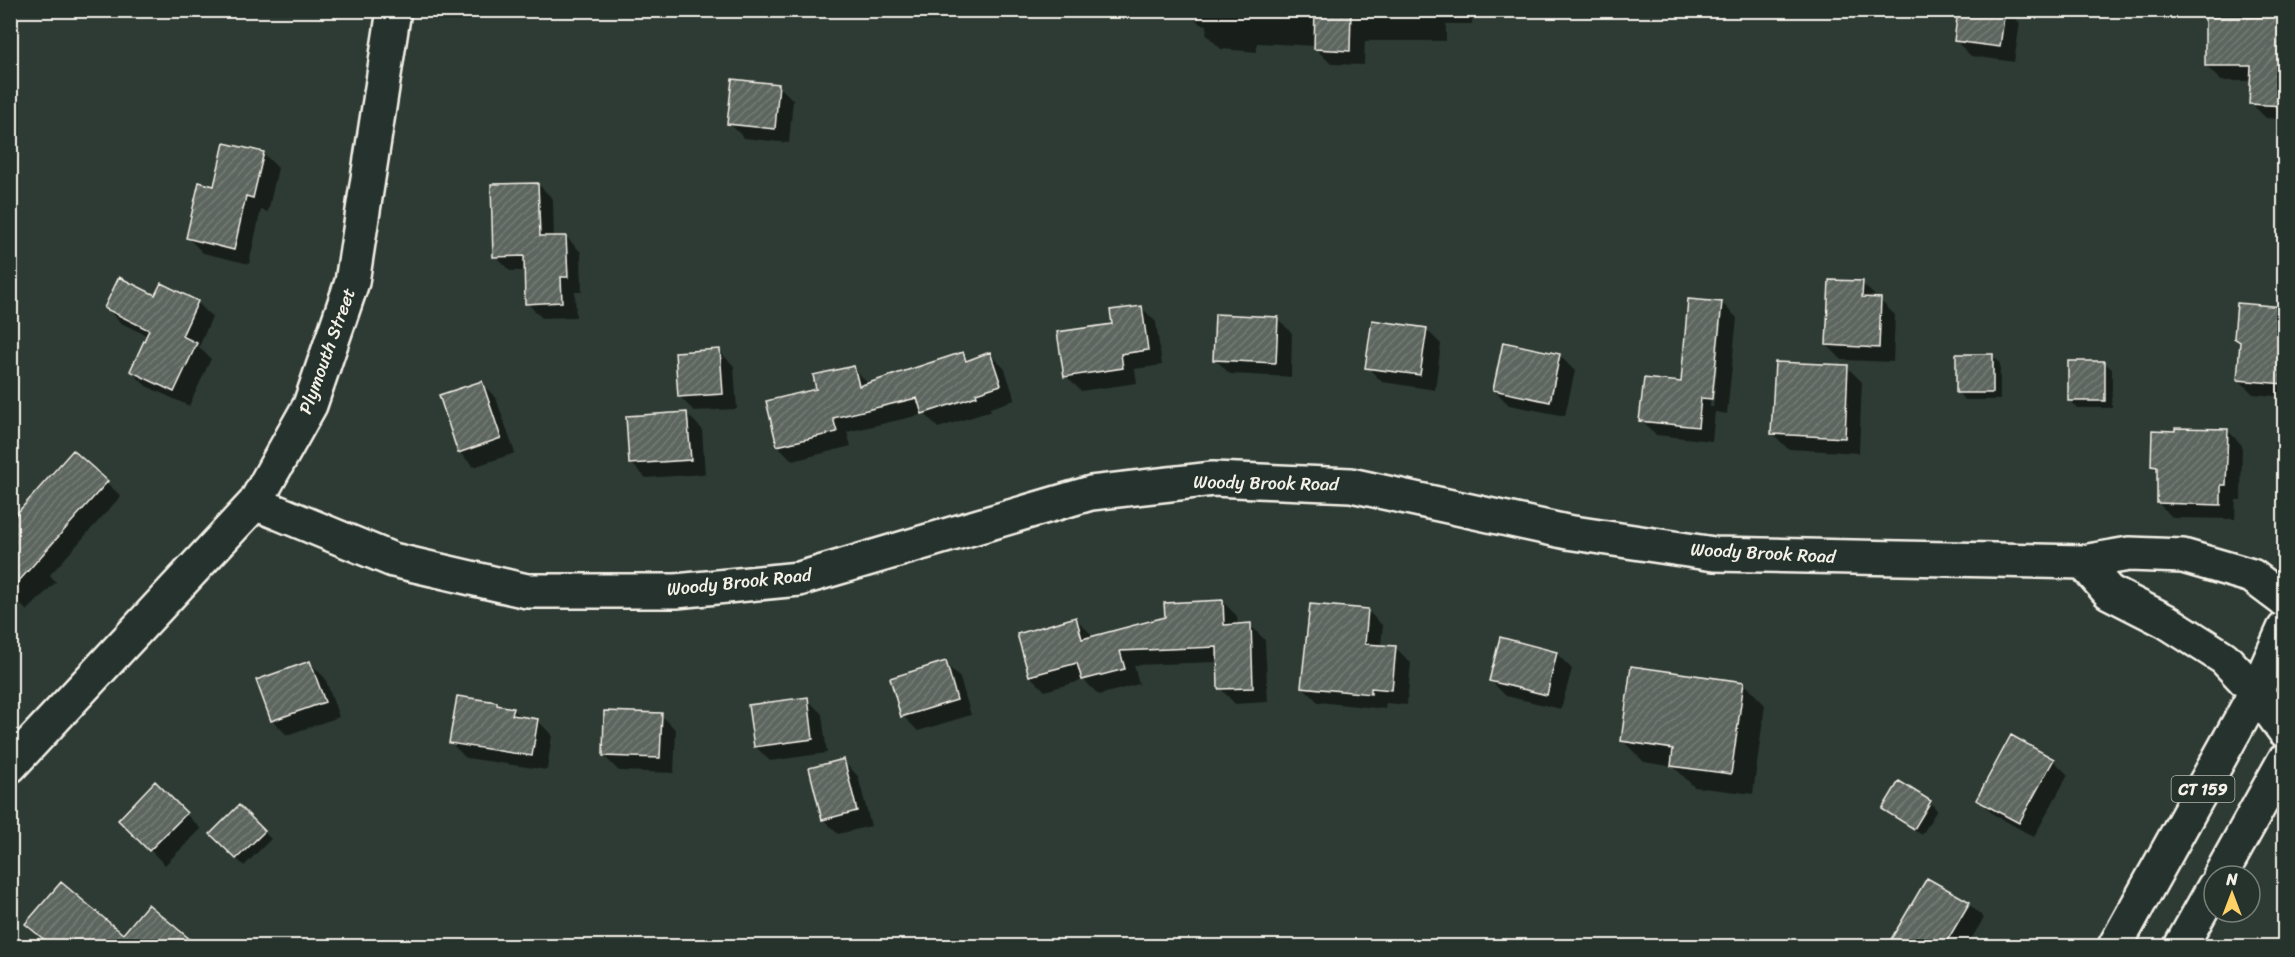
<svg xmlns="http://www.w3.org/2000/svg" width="2295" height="957" viewBox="0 0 2295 957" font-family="Sriracha,sans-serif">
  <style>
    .shadow { fill: #0007; fill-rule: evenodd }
    .building { fill: url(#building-hatch); stroke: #f4f1e8; stroke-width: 1.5 }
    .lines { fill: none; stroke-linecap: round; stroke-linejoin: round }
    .street-casing { stroke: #f4f1e8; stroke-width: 38 }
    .primary-casing { stroke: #f4f1e8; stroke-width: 38 }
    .street { stroke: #26332d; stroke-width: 33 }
    .primary { stroke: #26332d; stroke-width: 33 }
    .labels { text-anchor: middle; stroke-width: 4.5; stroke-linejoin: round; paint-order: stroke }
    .shield { fill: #26332d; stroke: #b6b8b0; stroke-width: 1.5 }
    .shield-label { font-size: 16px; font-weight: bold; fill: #f4f1e8 }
    .street-label { font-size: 18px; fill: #f4f1e8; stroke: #26332d }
  </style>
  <defs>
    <pattern id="building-hatch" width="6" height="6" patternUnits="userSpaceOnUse" patternTransform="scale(1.5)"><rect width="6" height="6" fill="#5c655e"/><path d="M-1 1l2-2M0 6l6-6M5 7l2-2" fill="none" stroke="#747c75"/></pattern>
  </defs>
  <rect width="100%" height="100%" fill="#2e3b34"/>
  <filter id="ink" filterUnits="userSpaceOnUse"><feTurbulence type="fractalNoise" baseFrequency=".0167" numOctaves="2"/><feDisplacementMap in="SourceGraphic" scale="12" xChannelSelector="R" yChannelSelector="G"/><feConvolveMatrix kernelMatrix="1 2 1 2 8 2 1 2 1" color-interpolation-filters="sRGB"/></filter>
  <g filter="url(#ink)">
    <path class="shadow" d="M 1055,10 L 1108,10 L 1107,17 L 1058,14 Z
      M 1187,10 L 1473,10 L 1472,24 L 1446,24 L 1446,41 L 1365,41 L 1364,65 L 1331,64 L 1316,49 L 1316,46 L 1257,43 L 1257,52 L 1221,49 L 1206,34 L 1207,25 L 1200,24 Z
      M 1960,10 L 2007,10 L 2020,23 L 2014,62 L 1971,56 L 1956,41 Z
      M 2256,55 L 2284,57 L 2284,123 L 2281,119 L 2266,118 L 2251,103 L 2252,81 L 2221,81 L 2206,66 Z
      M 778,85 L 793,100 L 789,143 L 744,138 L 729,123 Z
      M 263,153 L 278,168 L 268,212 L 261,210 L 249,264 L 203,253 L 188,238 L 215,187 Z
      M 538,184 L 553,199 L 554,238 L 566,237 L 581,252 L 582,292 L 575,292 L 576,317 L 542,318 L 527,303 L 526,271 L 510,271 L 495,256 Z
      M 1862,283 L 1895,315 L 1893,362 L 1842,360 L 1827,345 Z
      M 156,297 L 197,302 L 212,317 L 199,347 L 211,359 L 189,406 L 146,386 L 131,371 L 148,336 L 121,323 L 106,308 Z
      M 1722,303 L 1737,318 L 1727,414 L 1715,412 L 1712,441 L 1656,435 L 1641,420 L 1682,383 ZM 1719,315 L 1722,315 L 1713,407 L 1710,407 Z
      M 2239,304 L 2284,308 L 2284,397 L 2253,394 L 2238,379 L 2242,344 L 2235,338 Z
      M 1141,307 L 1156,322 L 1162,365 L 1135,369 L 1137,383 L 1081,391 L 1066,376 L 1113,326 Z
      M 1277,318 L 1292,333 L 1291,377 L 1230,374 L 1215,359 Z
      M 1426,329 L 1441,344 L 1435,390 L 1382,382 L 1367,367 Z
      M 1504,344 L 1560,356 L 1575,371 L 1565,416 L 1509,405 L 1494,390 Z
      M 719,351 L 734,366 L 737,409 L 694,411 L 679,396 Z
      M 962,354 L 969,361 L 990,354 L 1005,369 L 1015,400 L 990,408 L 991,411 L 938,428 L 925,414 L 847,432 L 851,446 L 793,461 L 778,446 L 817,390 L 853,368 L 869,384 Z
      M 1993,356 L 2000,363 L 2000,400 L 1965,400 L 1958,393 Z
      M 2104,362 L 2112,369 L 2112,408 L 2077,408 L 2070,400 Z
      M 1847,367 L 1862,382 L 1859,453 L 1788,449 L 1773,434 Z
      M 481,383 L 496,398 L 515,453 L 474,467 L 459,452 Z
      M 687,414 L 702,429 L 705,474 L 646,478 L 631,463 Z
      M 2227,430 L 2242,445 L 2241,500 L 2236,500 L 2235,519 L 2173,518 L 2158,503 L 2159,473 L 2152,466 Z
      M 73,452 L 121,496 L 50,575 L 56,582 L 27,611 L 19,603 L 10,612 L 10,521 Z
      M 1222,601 L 1237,616 L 1238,626 L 1250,625 L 1265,640 L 1268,702 L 1235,704 L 1220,688 L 1219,662 L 1134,665 L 1139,684 L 1099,695 L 1084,680 L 1045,691 L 1030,676 L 1076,619 L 1091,634 L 1092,638 Z
      M 1368,611 L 1383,626 L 1381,646 L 1396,648 L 1411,663 L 1407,705 L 1386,703 L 1385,709 L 1318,702 L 1303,687 Z
      M 1557,654 L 1572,669 L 1561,709 L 1506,696 L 1491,681 Z
      M 310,663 L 325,678 L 339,717 L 287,735 L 272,720 Z
      M 945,663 L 960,678 L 971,715 L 918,731 L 903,716 Z
      M 1744,683 L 1765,705 L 1753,794 L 1694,787 L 1674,767 L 1644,762 L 1622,740 Z
      M 807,699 L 822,714 L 827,753 L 770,761 L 755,746 Z
      M 497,703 L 501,707 L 513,709 L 521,718 L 537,720 L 552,735 L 547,770 L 466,758 L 451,743 Z
      M 661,715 L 676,730 L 674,773 L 619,771 L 604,756 Z
      M 2053,760 L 2068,775 L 2034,837 L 1993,814 L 1978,799 Z
      M 843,761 L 858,776 L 871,826 L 838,834 L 823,819 Z
      M 155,783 L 201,829 L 165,865 L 120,820 Z
      M 1930,802 L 1937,810 L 1922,835 L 1891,816 L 1884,809 Z
      M 239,807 L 271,839 L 244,866 L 213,834 Z
      M 1928,880 L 1969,904 L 1984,918 L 1967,946 L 1889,946 Z
      M 27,924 L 132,945 L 38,946 L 42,939 Z"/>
    <path class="building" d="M 1315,10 L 1351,10 L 1350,51 L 1314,49 Z
      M 1958,10 L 2005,10 L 2000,47 L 1954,41 Z
      M 2205,17 L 2284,17 L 2284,106 L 2249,104 L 2251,66 L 2205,66 Z
      M 732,79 L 779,84 L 775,129 L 727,124 Z
      M 224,143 L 264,152 L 253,198 L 246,196 L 234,250 L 186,238 L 199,182 L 214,186 Z
      M 538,183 L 540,236 L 566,236 L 568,277 L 561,277 L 562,302 L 525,304 L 524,256 L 493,257 L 491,184 Z
      M 119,277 L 155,295 L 161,283 L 198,301 L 182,336 L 197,343 L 174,392 L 130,371 L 149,330 L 104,308 Z
      M 1829,280 L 1863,281 L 1862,297 L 1881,298 L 1879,348 L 1826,345 Z
      M 1688,299 L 1722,302 L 1712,399 L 1701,398 L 1698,427 L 1639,421 L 1644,378 L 1681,382 Z
      M 2237,303 L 2284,307 L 2284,384 L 2237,380 L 2240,342 L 2234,338 Z
      M 1142,306 L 1148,350 L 1121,354 L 1123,368 L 1064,377 L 1057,332 L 1112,324 L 1110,310 Z
      M 1215,314 L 1278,317 L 1276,363 L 1213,360 Z
      M 1372,320 L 1427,328 L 1420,375 L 1365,368 Z
      M 1503,342 L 1560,354 L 1550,402 L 1493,390 Z
      M 720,349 L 723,394 L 678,397 L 675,352 Z
      M 963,352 L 966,361 L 990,352 L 1001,385 L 976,393 L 977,396 L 922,414 L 917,398 L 833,418 L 837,432 L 777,446 L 766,401 L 816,389 L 813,375 L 854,366 L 859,386 Z
      M 1956,354 L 1993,354 L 1993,393 L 1956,393 Z
      M 2068,361 L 2105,361 L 2105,401 L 2068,401 Z
      M 1775,362 L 1848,365 L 1845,438 L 1771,434 Z
      M 482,381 L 501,438 L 458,453 L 439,395 Z
      M 687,412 L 691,460 L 629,464 L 626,416 Z
      M 2175,428 L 2228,429 L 2226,485 L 2221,485 L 2221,505 L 2157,503 L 2157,467 L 2151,466 L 2152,430 L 2175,431 Z
      M 73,450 L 108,481 L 10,591 L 10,521 Z
      M 1223,600 L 1224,625 L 1251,623 L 1253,688 L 1218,689 L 1217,647 L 1120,651 L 1125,669 L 1082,680 L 1077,663 L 1029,676 L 1017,634 L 1076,617 L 1082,639 L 1165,617 L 1164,603 Z
      M 1310,604 L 1368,609 L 1365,644 L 1396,646 L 1392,690 L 1371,688 L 1371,694 L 1301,687 Z
      M 1500,637 L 1557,652 L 1547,695 L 1489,681 Z
      M 310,661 L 325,702 L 271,721 L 256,680 Z
      M 946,661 L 957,700 L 901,717 L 890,678 Z
      M 1631,666 L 1744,682 L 1731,774 L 1671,766 L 1673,749 L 1621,741 Z
      M 457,696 L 497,702 L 497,705 L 514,708 L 512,715 L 538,719 L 532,756 L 449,743 Z
      M 808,697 L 813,739 L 754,747 L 748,705 Z
      M 604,711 L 662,713 L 660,758 L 603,756 Z
      M 2011,735 L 2054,759 L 2019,823 L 1976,800 Z
      M 844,759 L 857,811 L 822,820 L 809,768 Z
      M 155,781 L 187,813 L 149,851 L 118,820 Z
      M 1899,781 L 1931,801 L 1914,829 L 1882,809 Z
      M 239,805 L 265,831 L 236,859 L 210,834 Z
      M 1927,878 L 1970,902 L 1944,946 L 1887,946 Z
      M 61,882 L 123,934 L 148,904 L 198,946 L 52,946 L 25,924 Z"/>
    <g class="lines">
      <g class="street-casing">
        <path id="street" d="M 255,503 L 393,560 L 527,591 L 676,591 L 799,579 L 1091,493 L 1213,479 L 1351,485 L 1567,532 L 1714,554 L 2083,562 L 2129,554 L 2183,556 L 2252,576 L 2284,600
          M 2083,562 L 2109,592 L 2166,621 L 2224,658 L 2256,692 L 2284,730
          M 10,766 L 255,503 L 310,405 L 352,282 L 394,10"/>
      </g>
      <g class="primary-casing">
        <path id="primary" d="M 2220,876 L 2284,761
          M 2115,946 L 2256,692 L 2284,629
          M 2181,946 L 2214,887"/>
      </g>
      <use href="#street" class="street"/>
      <use href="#primary" class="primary"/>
    </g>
  </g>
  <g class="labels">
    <rect class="shield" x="2171.5" y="776" width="63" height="26" rx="4.5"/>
    <g class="shield-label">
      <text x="2203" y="795">CT 159</text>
    </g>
    <g class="street-label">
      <text transform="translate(327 351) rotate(-70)" y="6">Plymouth Street</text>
      <text transform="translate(1266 483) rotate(1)" y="6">Woody Brook Road</text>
      <text transform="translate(1763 553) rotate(3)" y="6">Woody Brook Road</text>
      <text transform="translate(739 582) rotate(-6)" y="6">Woody Brook Road</text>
    </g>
  </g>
  <rect width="2295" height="957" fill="none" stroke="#26332d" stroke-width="36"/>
  <rect x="18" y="18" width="2259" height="921" fill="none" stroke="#f4f1e8" stroke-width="2" filter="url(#ink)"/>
  <g transform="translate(2232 894)"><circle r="28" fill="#26332d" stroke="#787f78" stroke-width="1.5"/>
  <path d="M0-4.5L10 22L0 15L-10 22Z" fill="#ffd166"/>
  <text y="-9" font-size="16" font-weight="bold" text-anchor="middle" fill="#f4f1e8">N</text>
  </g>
</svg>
